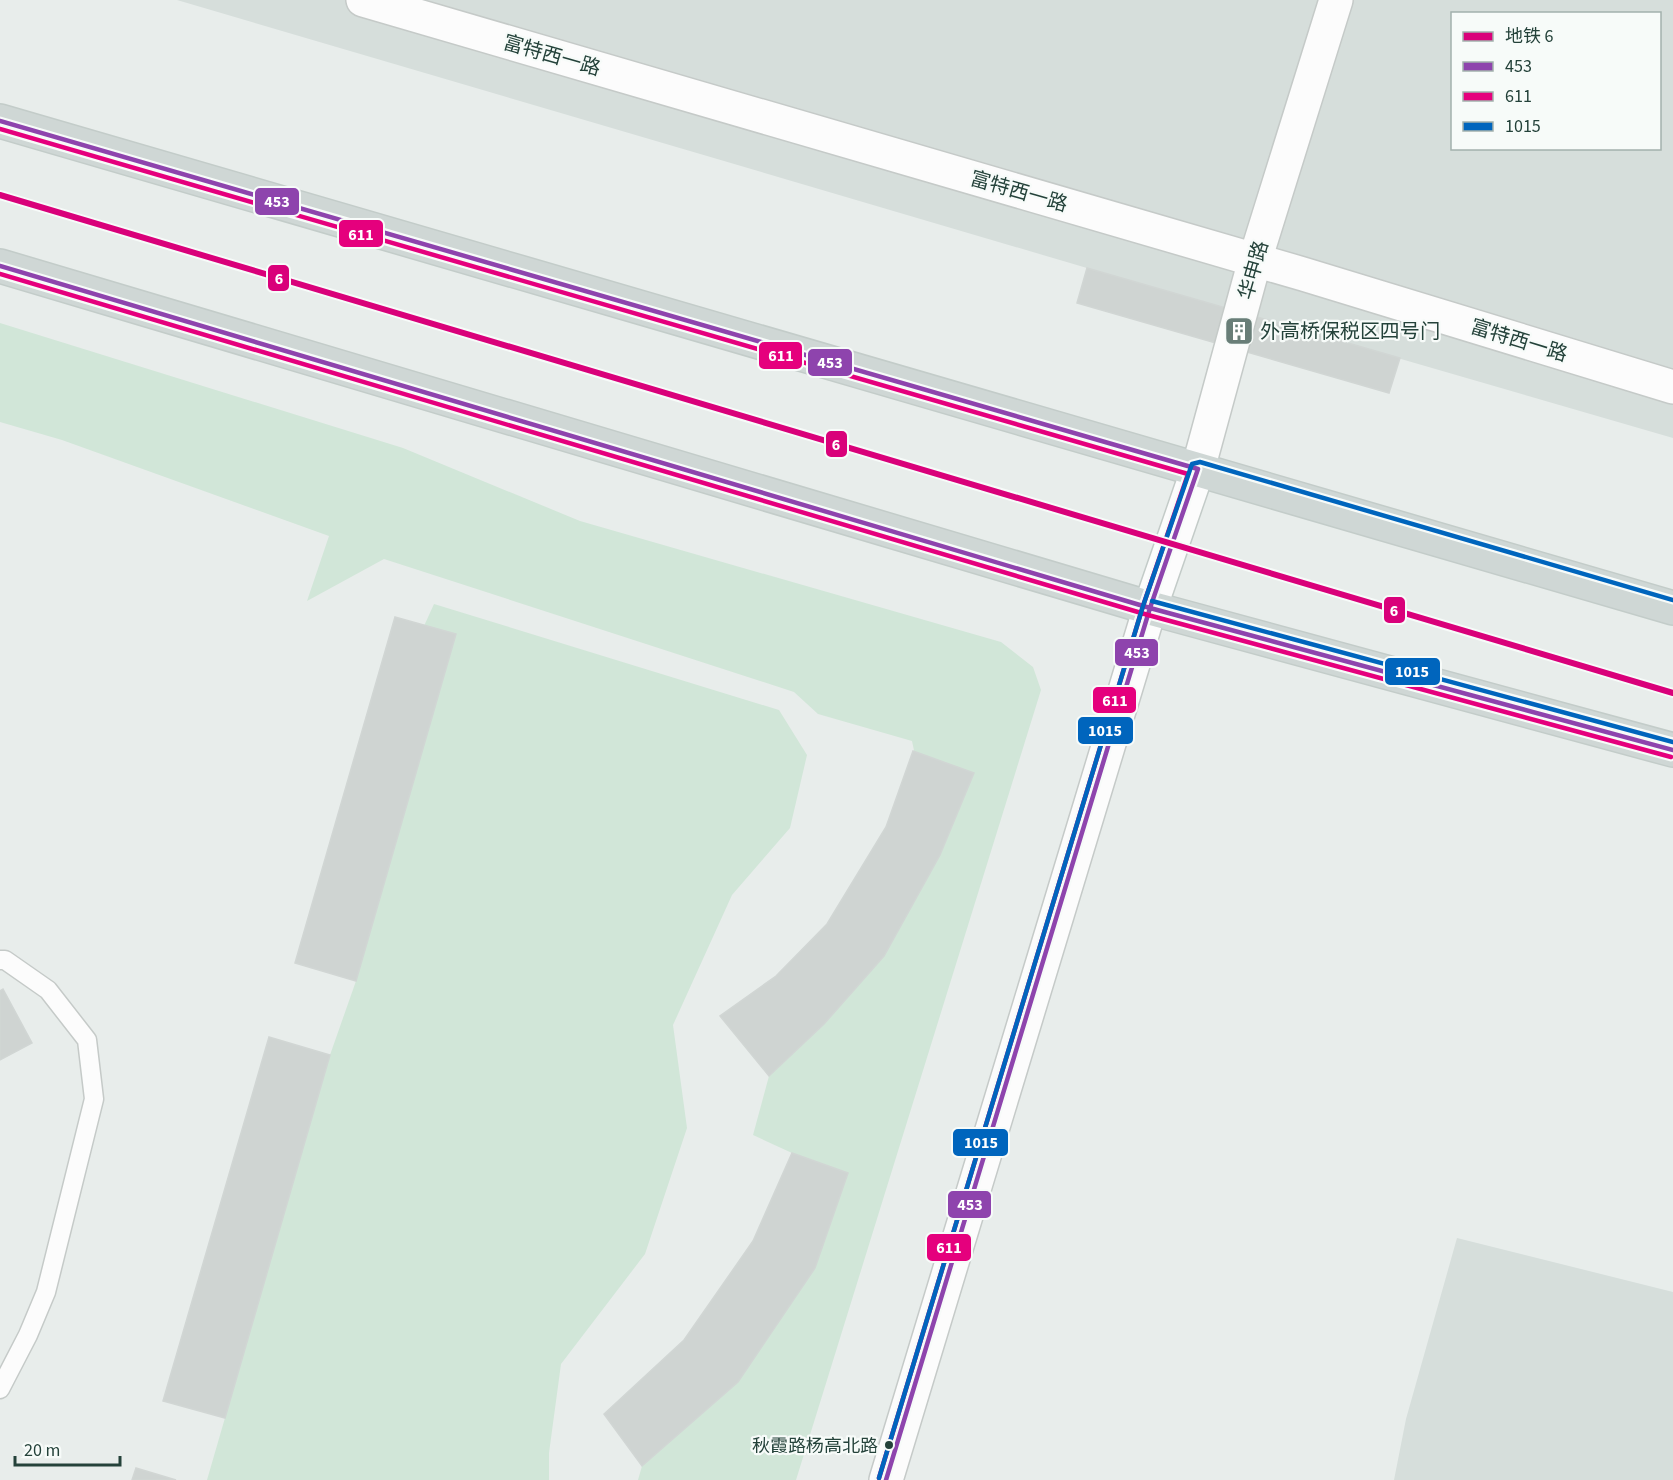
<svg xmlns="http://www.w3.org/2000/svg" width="1673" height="1480" viewBox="0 0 1673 1480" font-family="'Source Sans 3','Noto Sans SC',sans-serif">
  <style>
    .built { fill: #d6dedb; fill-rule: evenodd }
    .green { fill: #d1e6d8 }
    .building { fill: #cfd4d2; stroke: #d1d6d4; stroke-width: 1.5 }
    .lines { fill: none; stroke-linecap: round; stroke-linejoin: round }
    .service-casing { stroke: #c5cac8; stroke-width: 21 }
    .minor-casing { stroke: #c5cac8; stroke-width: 36 }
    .tertiary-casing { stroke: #c5cac8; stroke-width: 36 }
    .secondary-casing { stroke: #c3cbc8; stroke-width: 36 }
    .primary-casing { stroke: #c3ccc9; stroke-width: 36 }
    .service { stroke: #fcfcfc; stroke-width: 18 }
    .minor { stroke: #fcfcfc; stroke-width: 33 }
    .tertiary { stroke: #fcfcfc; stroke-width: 33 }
    .secondary { stroke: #fcfcfc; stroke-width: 33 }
    .primary { stroke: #cfd7d5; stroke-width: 33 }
    .bus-1-casing { stroke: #f7fbf9; stroke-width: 9 }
    .bus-2-casing { stroke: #f7fbf9; stroke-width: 9 }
    .bus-3-casing { stroke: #f7fbf9; stroke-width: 9 }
    .bus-1 { stroke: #8e44ad; stroke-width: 4.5 }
    .bus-2 { stroke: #e5007d; stroke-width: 4.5 }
    .bus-3 { stroke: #0065bd; stroke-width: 4.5 }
    .metro-1-casing { stroke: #f7fbf9; stroke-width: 10 }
    .metro-1 { stroke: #d9017a; stroke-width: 6 }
    .bus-dot { fill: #24423a; stroke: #f7fbf9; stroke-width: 2 }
    .labels { text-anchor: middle; stroke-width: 4.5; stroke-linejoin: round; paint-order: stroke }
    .bus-label { font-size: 18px; fill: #24423a; stroke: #f7fbf9; text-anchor: end }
    .street-label { font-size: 20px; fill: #24423a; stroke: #f7fbf9 }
    .poi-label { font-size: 20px; fill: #24423a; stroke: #f7fbf9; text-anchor: start }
    .line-badge { stroke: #f7fbf9; stroke-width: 2 }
    .badge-label { font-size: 16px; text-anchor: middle; font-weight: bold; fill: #fff }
  </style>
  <rect width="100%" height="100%" fill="#e8edeb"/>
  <path class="built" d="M 177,0 L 1673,0 L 1673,438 L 1087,268 ZM 1452,14 L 1660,14 L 1660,148 L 1452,148 Z
    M 1457,1238 L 1673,1292 L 1673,1480 L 1394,1480 L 1406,1419 Z"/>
  <path class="green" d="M 0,323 L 403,448 L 580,521 L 1001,642 L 1033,667 L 1041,690 L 796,1480 L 638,1480 L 642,1466 L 738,1382 L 848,1173 L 792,1153 L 753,1135 L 769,1076 L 824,1024 L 884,956 L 940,855 L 974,773 L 916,760 L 912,741 L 818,714 L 794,692 L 384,559 L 307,601 L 329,536 L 62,440 L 0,422 Z
    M 434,604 L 779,710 L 807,755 L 790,828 L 732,895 L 673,1025 L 687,1128 L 645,1254 L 561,1364 L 549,1453 L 549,1480 L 207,1480 L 330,1055 L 356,981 L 424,626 Z"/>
  <path class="building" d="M 1087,268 L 1400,358 L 1389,393 L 1077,303 Z
    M 395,617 L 456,634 L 356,981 L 295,963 Z
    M 913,751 L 974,773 L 940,855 L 884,956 L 824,1024 L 769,1076 L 720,1016 L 776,976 L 827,924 L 886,827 Z
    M 3,989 L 32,1043 L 0,1060 L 0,991 Z
    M 269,1037 L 330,1055 L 225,1418 L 163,1401 Z
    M 792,1153 L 848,1173 L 815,1268 L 738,1382 L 642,1466 L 604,1414 L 684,1340 L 753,1241 Z
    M 136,1468 L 176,1480 L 132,1480 Z"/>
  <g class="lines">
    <g class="service-casing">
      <path id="service" d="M 0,960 L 5,960 L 48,990 L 87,1040 L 94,1099 L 46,1292 L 28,1335 L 0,1389"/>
    </g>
    <g class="minor-casing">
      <path id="minor" d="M 363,0 L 1303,274 L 1673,387
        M 886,1480 L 1150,608"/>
    </g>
    <g class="tertiary-casing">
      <path id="tertiary" d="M 1198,469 L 1255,260 L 1336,0"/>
    </g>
    <g class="secondary-casing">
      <path id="secondary" d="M 1150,608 L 1198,469"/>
    </g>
    <g class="primary-casing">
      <path id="primary" d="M 0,121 L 1673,608
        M 0,266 L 1150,608 L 1673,750"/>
    </g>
    <use href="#service" class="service"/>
    <use href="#minor" class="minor"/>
    <use href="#tertiary" class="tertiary"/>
    <use href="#secondary" class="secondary"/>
    <use href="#primary" class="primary"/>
    <g class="bus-1-casing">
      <path id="bus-1" d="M 0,121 L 1198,469 L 1150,608 L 886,1480
        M 0,266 L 1150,608 L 1673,750"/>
    </g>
    <g class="bus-2-casing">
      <path id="bus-2" d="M 0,129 L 1188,474 L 1143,606 L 879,1478
        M 0,274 L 1148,615 L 1671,757"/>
    </g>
    <g class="bus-3-casing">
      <path id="bus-3" d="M 1152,601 L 1673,742
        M 879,1478 L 1143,606 L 1192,464 L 1200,462 L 1673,600"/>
    </g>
    <use href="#bus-1" class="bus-1"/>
    <use href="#bus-2" class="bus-2"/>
    <use href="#bus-3" class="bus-3"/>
    <g class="metro-1-casing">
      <path id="metro-1" d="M 0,195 L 1673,693"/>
    </g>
    <use href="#metro-1" class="metro-1"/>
  </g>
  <defs>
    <g id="building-square" transform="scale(1.5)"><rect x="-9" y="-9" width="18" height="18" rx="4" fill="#697e78" stroke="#f7fbf9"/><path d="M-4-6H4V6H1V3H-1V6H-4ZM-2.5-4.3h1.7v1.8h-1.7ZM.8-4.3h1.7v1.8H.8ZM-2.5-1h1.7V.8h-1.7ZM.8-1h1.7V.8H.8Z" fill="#fff"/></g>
  </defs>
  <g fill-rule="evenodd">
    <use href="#building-square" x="1239" y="331"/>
  </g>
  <circle class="bus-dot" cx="889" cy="1445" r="5"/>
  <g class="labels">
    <g class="bus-label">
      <text x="878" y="1452">秋霞路杨高北路</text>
    </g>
    <g class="street-label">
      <text transform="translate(552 55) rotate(16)" y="7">富特西一路</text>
      <text transform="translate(1019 191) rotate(16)" y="7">富特西一路</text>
      <text transform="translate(1253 270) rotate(-74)" y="7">华申路</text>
      <text transform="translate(1519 340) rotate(17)" y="7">富特西一路</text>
    </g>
    <g class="poi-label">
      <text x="1260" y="338">外高桥保税区四号门</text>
    </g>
  </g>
  <g class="line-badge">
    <rect x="254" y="187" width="46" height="29" rx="6" fill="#8e44ad"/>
    <rect x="338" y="219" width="46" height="29" rx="6" fill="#e5007d"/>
    <rect x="267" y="264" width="23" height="28" rx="6" fill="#d9017a"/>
    <rect x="758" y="341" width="45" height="29" rx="6" fill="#e5007d"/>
    <rect x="807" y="348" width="46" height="29" rx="6" fill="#8e44ad"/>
    <rect x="825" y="430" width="23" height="28" rx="6" fill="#d9017a"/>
    <rect x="1383" y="596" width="23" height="28" rx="6" fill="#d9017a"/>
    <rect x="1114" y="638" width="45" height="29" rx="6" fill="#8e44ad"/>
    <rect x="1384" y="657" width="57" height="29" rx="6" fill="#0065bd"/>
    <rect x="1092" y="686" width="45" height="28" rx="6" fill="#e5007d"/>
    <rect x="1077" y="716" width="57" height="29" rx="6" fill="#0065bd"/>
    <rect x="952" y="1128" width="57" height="29" rx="6" fill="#0065bd"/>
    <rect x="947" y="1190" width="45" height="29" rx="6" fill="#8e44ad"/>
    <rect x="926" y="1233" width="46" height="29" rx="6" fill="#e5007d"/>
  </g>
  <g class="badge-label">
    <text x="277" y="207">453</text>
    <text x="361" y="240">611</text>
    <text x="279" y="284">6</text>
    <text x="781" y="361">611</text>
    <text x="830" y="368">453</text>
    <text x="836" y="450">6</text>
    <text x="1394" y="616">6</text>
    <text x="1137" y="658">453</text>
    <text x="1412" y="677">1015</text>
    <text x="1115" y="706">611</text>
    <text x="1105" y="736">1015</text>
    <text x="981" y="1148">1015</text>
    <text x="970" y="1210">453</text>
    <text x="949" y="1253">611</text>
  </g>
  <rect x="1451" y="12" width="210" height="138" fill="#f7fbf9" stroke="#a3b1ad" stroke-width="1.5"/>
  <rect x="1463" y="32" width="30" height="9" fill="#d9017a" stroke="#a3b1ad" stroke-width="1.5"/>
  <text x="1505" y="42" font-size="18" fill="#24423a">地铁 6</text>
  <rect x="1463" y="62" width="30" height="9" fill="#8e44ad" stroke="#a3b1ad" stroke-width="1.5"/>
  <text x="1505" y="72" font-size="18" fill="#24423a">453</text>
  <rect x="1463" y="92" width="30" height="9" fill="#e5007d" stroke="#a3b1ad" stroke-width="1.5"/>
  <text x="1505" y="102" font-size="18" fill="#24423a">611</text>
  <rect x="1463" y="122" width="30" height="9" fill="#0065bd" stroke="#a3b1ad" stroke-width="1.5"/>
  <text x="1505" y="132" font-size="18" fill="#24423a">1015</text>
  <path d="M15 1456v9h105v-9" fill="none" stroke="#24423a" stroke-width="3"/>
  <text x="24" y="1456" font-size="18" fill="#24423a" stroke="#f7fbf9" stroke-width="4.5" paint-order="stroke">20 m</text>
</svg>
